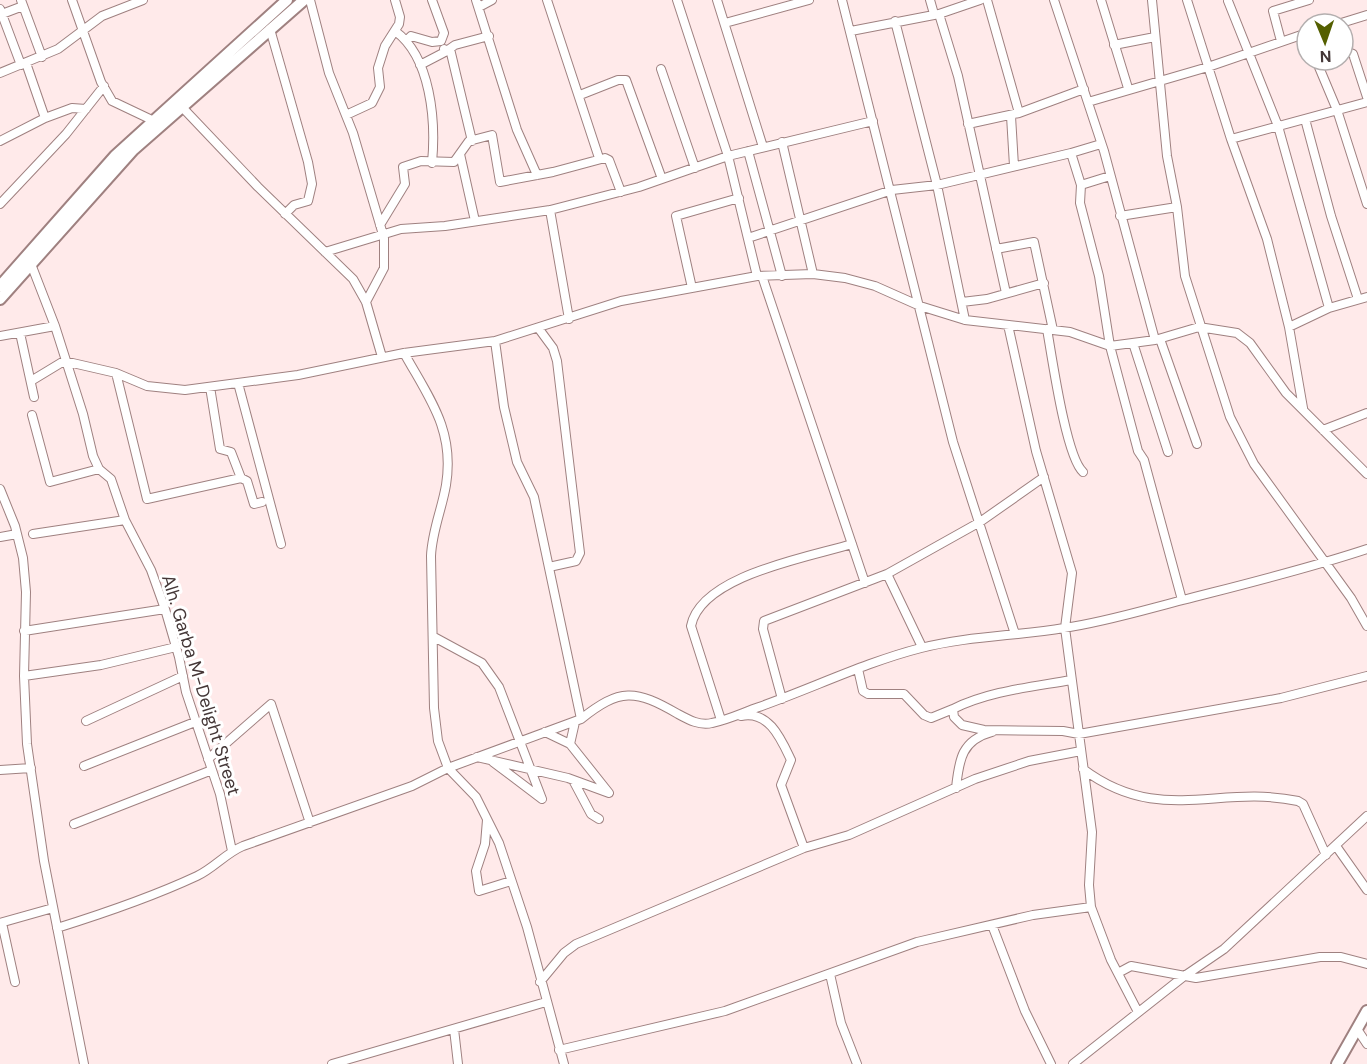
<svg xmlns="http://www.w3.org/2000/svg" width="1367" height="1064" viewBox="0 0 1367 1064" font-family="'DM Sans',sans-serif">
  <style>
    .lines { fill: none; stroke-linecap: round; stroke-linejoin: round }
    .street-casing { stroke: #9f8180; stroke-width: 10 }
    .secondary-casing { stroke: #9f8180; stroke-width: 14 }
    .street { stroke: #fff; stroke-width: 8 }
    .secondary { stroke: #fff; stroke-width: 10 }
    .labels { text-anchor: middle; stroke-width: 6; stroke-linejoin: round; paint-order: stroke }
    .street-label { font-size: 18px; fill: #443737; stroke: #fff }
  </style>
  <rect width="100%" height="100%" fill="#ffeaea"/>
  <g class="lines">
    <g class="street-casing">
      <path id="street" d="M 21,0 L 42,57
        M 72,0 L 101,82 L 112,101 L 152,120
        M 310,0 L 329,73 L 353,133 L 384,238 L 384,268 L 366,302
        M 476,0 L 517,130 L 537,175
        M 547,0 L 599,158
        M 677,0 L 728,156 L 757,276
        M 717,0 L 763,147
        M 842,0 L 953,442 L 1015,634
        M 930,0 L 934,14
        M 987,0 L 1019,113
        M 1054,0 L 1104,151 L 1155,340
        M 1101,0 L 1128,88
        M 1152,0 L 1167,156 L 1177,207 L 1185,276 L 1230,417 L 1254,464 L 1351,598 L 1367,626
        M 1187,0 L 1231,139 L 1267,239 L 1289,327 L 1303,408
        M 1228,1 L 1278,126 L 1329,308
        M 479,7 L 492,0
        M 0,9 L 21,65
        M 2,14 L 23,6
        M 939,14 L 958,76 L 1006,293
        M 895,21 L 937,185 L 965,320
        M 725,23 L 809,0
        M 1338,24 L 1367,15
        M 270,29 L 308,162 L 312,184 L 308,201 L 294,205 L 285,214
        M 395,31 C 431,57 436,121 432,163
        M 851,31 L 939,14 L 980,0
        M 407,40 L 411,36 L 432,42 L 441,41 L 444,33 L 432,0
        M 1281,41 L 1273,11 L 1309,0
        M 1114,45 L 1155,37
        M 450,49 L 472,141
        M 1343,50 L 1353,54 L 1367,97
        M 445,52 L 455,45 L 489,36
        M 1316,60 L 1337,110 L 1367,204
        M 26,63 L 45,118 L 72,108 L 86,109
        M 420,65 L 445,52 L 444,49
        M 661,69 L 695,168
        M 0,73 L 58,49 L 102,16 L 143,0
        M 580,95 L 618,80 L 626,80 L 662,179
        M 1088,102 L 1208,67 L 1307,33
        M 181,106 L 258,187 L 353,279 L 366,302 L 382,357
        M 346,115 L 372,103 L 380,87 L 378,68 L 385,46 L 399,24 L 400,17 L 395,0
        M 1011,116 L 1014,166
        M 1305,119 L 1331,216 L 1358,299
        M 968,124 L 1019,113 L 1084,89
        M 1231,139 L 1367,102
        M 0,141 L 45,118
        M 782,142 L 813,274
        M 748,151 L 782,276
        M 460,154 L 475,221
        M 1110,176 L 1081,185 L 1080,203 L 1099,276 L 1110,346 L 1138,451 L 1144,460 L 1182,600
        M 1081,185 L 1071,153 L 1101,144
        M 0,204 L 66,134 L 104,86
        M 550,210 L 569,319
        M 1120,216 L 1177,207
        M 380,225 L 405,184 L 403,167 L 421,161 L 454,162 L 469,141 L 492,135 L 500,182 L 553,172 L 605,158 L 609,160 L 621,192
        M 748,238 L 892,190 L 937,185 L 1071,153
        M 996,249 L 1034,242 L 1053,330
        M 325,252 L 401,229 L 445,226 L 550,210 L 639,187 L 728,156 L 873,121
        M 31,264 L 55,326 L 83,414 L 93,456 L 99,469 L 111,479 L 125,520 L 151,570 L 165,609 L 179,657 L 186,692 L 220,794 L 232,851
        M 762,276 L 865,583
        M 692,288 L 676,216 L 739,198
        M 962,302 L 987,299 L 1044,283
        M 1008,325 L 1036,451 L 1072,573 L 1065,628 L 1092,832 L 1089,885 L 1091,907 L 1111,960 L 1138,1012
        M 1289,327 L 1329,308 L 1367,297
        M 539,329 L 553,348 L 557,361 L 580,553 L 576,561 L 549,567
        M 1047,329 C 1052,357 1066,457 1083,472
        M 20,333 L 34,397
        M 0,336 L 55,326
        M 1160,339 L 1197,444
        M 1133,343 L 1168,452
        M 404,353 C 429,398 455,430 446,485 C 442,509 432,531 431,556 L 434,708 L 438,741 L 448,768 L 476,797 L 499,843 L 527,927 L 564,1064
        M 116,373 L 147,499 L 241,478
        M 31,381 L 64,361 L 116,373 L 147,386 L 185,390 L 298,375 L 404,353 L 495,341 L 621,301 L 757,276 L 813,274 L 845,278 L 875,286 L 920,306 L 965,320 L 1070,332 L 1110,346 L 1155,340 L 1199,327 L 1237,333 L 1250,343 L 1286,393 L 1367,474
        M 238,383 L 281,544
        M 210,387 L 220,449 L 231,452 L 241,478 L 247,481 L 254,504 L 262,502
        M 32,415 L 50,482 L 99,469
        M 1323,430 L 1367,413
        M 0,489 L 15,526 L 23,558 L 26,592 L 24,676 L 27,744 L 44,861 L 84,1064
        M 33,534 L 125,520
        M 0,537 L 17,534
        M 887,574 L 922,647
        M 24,631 L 165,609
        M 434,637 L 482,663 L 499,687 L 542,799 L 493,762
        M 858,669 L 863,691 L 868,694 L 904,694 L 924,715 L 931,718 L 953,709
        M 24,676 L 101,665 L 176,647
        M 1071,680 C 1032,687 989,691 953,709 L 954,717 L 962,725 L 984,730 L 1063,731 L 1079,734 L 1281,698 L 1367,676
        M 782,699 L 763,629 L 764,621 L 887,574 L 980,522 L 1044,477
        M 741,716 C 769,710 781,739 791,760 L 781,785 L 804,848
        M 581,719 C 620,688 635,689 678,714 C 689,720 700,726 712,723 C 728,720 744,712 759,707 C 813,688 866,662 921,648 C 968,636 1017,636 1064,628 C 1105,622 1144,610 1183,600 C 1245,584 1307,569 1367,549
        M 721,720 L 691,626 C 701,575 810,557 852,544
        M 86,721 L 183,676
        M 570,744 L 575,722
        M 477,757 L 568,778 L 609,793 L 570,744 L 545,732
        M 208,759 L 271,704 L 310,823
        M 84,766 L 195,722
        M 1083,769 C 1159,826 1218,784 1298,801 L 1303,804 L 1326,855
        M 0,770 L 31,768
        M 574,782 L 591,814 L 599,819
        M 956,788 C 959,759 962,740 992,732
        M 487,820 L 485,844 L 476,871 L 479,891 L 511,881
        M 74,824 L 212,770
        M 1336,846 L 1367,890
        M 0,923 L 53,908
        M 2,923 L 15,982
        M 992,925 L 1025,1011 L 1051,1064
        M 57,928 C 105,913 152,897 197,876 C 214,868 226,853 243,846 L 412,786 L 448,768 L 581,719 L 534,497 L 517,462 L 504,407 L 495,341
        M 1118,973 L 1131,966 L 1196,978 L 1320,957 L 1341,957 L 1367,964
        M 830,974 L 841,1023 L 857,1064
        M 540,982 L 564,953 L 576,944 L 804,848 L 849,835 L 975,779 L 1029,761 L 1081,751
        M 454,1029 L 458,1064
        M 1357,1029 L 1367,1044
        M 559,1050 L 725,1011 L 917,942 L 1033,915 L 1091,907
        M 332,1064 L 546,1002
        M 1073,1064 L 1183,977 L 1224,949 L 1367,816"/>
    </g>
    <g class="secondary-casing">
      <path id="secondary" d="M 0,286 L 115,156 L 287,0
        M 0,299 L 133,150 L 304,0
        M 1337,1064 L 1367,1011"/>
    </g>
    <use href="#street" class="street"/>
    <use href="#secondary" class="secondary"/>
  </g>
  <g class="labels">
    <g class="street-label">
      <text transform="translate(201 685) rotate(73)" y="6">Alh. Garba M-Delight Street</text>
    </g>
  </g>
  <g transform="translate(1325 42) rotate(178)"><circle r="28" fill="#ffffff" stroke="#b4afaf" stroke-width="1.5"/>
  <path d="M0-4.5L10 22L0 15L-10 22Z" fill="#545f00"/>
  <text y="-9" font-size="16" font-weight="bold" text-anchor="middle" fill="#443737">N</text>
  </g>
</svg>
